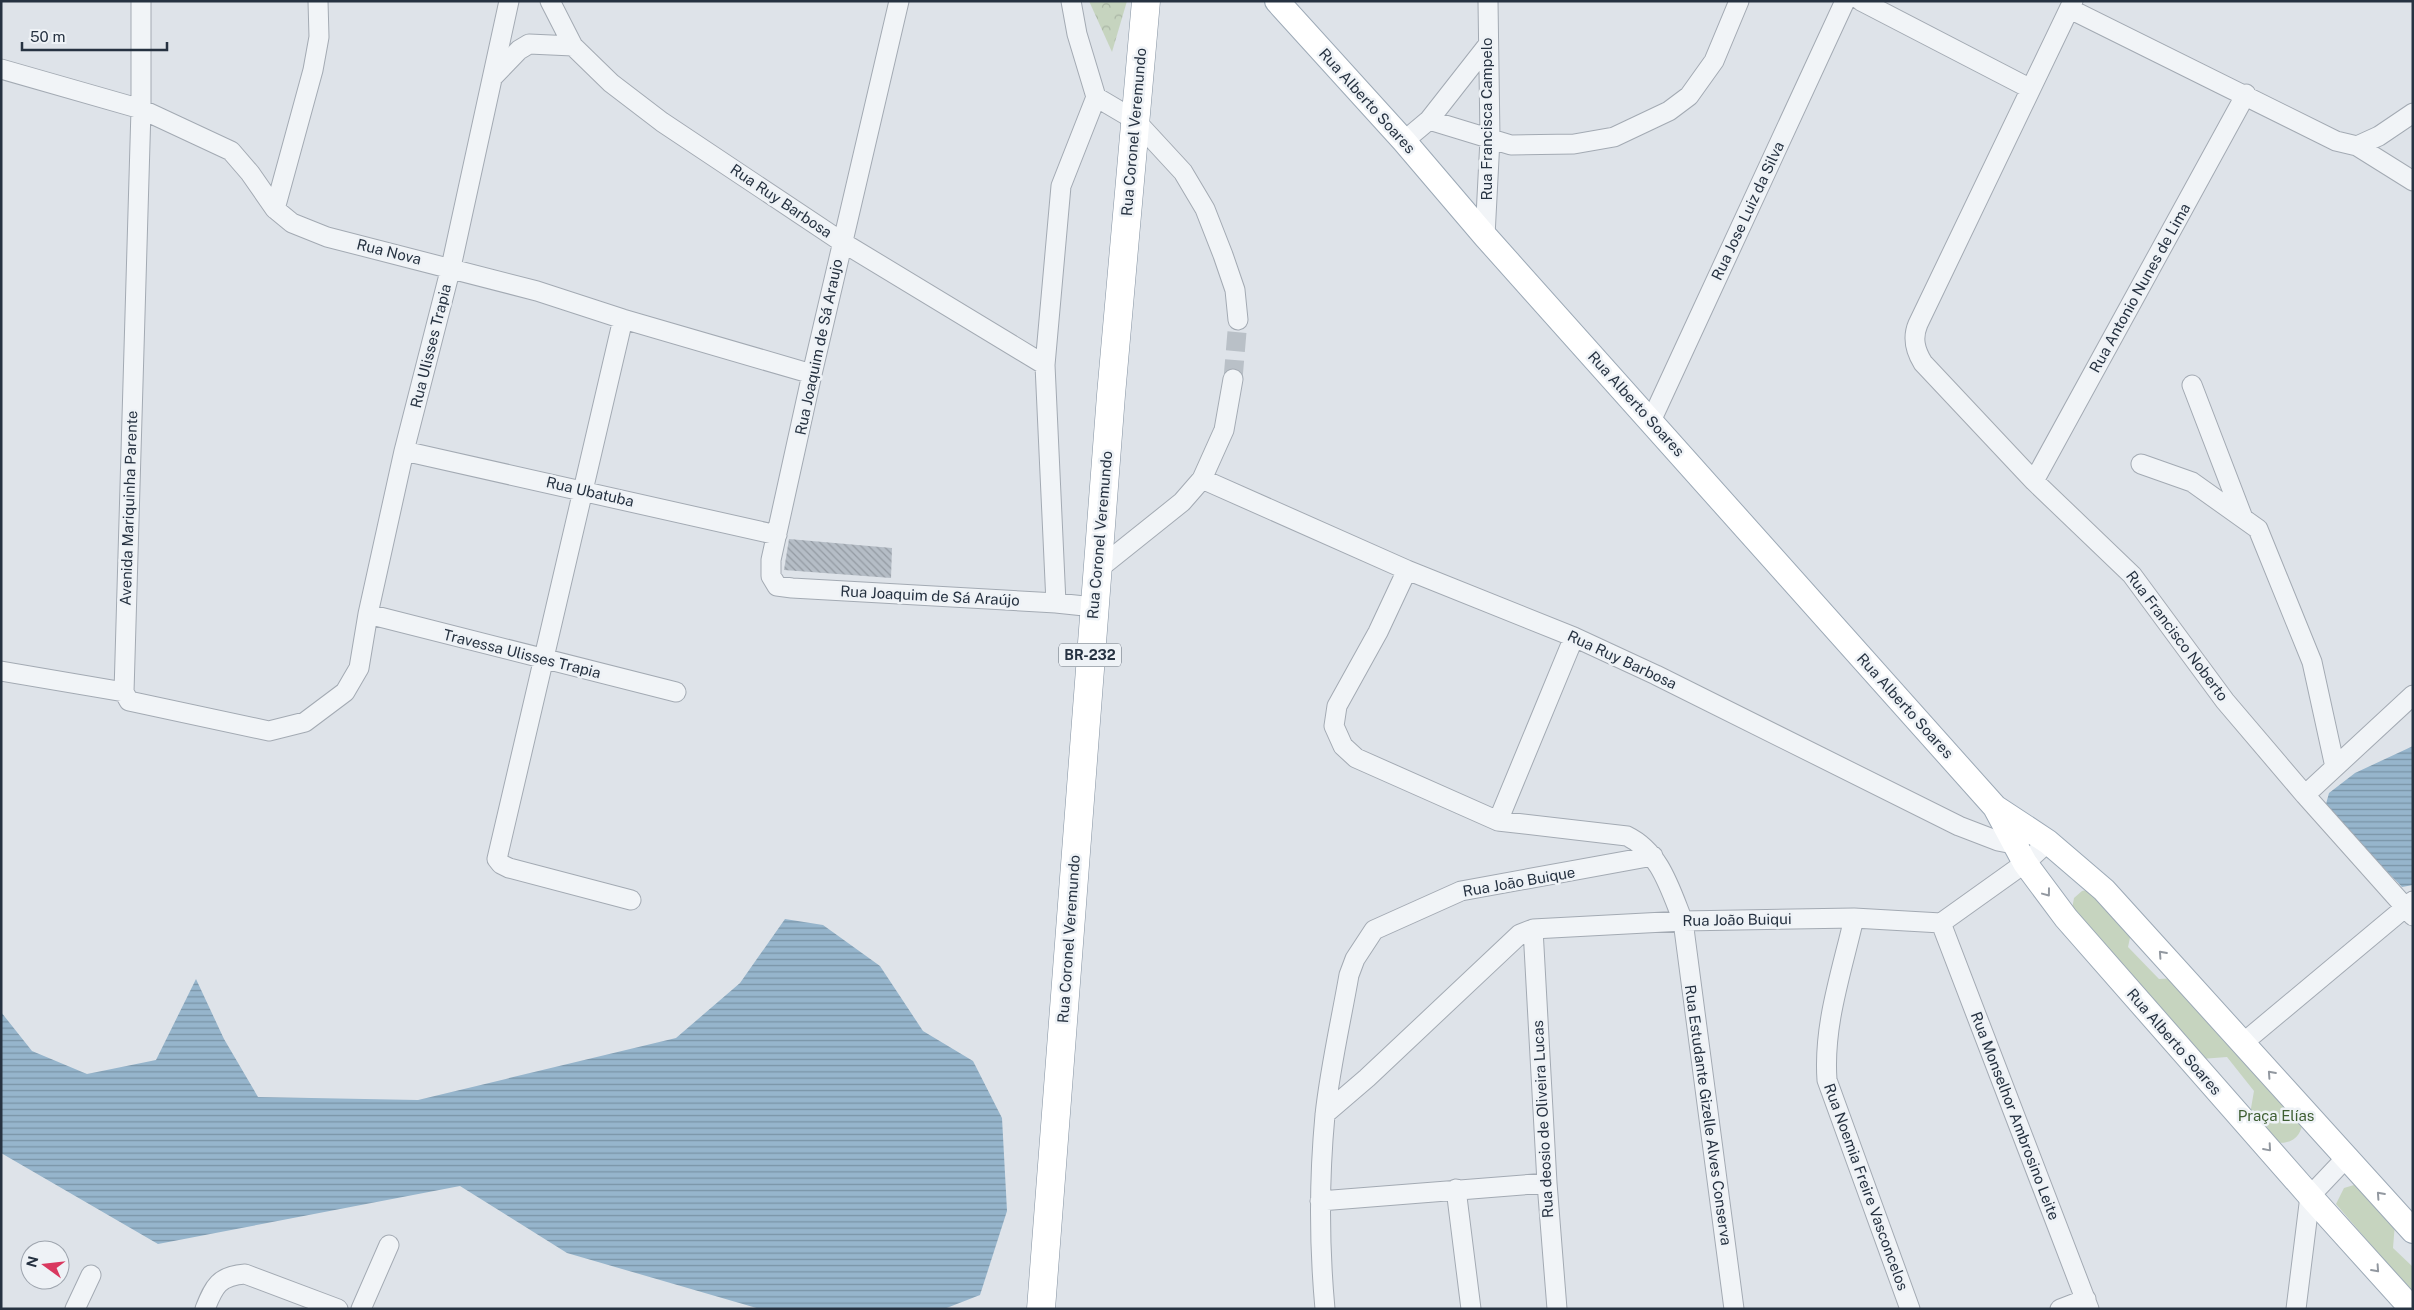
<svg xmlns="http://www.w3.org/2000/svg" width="2414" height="1310" viewBox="0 0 2414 1310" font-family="'Public Sans',sans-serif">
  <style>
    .forest { fill: url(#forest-crowns) }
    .park { fill: #c6d4bf }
    .water { fill: url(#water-rules) }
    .building { fill: url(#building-back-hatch) }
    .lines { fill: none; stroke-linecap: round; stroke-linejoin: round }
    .minor-tunnel { stroke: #b9c0c7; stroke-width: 19; stroke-dasharray: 19 9; stroke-linecap: butt }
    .minor-casing { stroke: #a3aab3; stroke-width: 21 }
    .major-casing { stroke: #9ca9b6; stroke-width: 26 }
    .highway-casing { stroke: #8492a1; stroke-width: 29 }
    .minor { stroke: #f1f4f7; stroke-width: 19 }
    .major { stroke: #fff; stroke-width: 24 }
    .highway { stroke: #fff; stroke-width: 28 }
    .oneway { stroke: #9298a0 }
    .labels { text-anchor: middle; stroke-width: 5; stroke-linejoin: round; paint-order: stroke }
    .shield { fill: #eef2f6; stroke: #626c77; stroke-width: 1 }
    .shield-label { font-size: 14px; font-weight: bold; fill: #263241 }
    .street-label { font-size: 15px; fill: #263241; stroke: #eef2f6 }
    .park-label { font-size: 15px; fill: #3e5e32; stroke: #eef2f6 }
  </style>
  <defs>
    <pattern id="forest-crowns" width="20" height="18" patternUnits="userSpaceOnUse" patternTransform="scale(1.25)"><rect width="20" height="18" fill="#c6d4bf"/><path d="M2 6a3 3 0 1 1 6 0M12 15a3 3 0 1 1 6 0" fill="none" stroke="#aab6a5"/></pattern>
    <pattern id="water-rules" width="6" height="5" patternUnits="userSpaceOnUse" patternTransform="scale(1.25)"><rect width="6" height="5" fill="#96b5cc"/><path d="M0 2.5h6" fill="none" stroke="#7a94a7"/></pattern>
    <pattern id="building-back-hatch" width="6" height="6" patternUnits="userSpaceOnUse" patternTransform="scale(1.25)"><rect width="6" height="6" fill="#b5bdc6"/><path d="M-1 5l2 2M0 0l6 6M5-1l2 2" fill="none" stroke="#939aa2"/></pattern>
  </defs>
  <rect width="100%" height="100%" fill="#dee3e9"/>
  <path class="forest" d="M 1089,1 L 1127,1 L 1112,52 Z"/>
  <path class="park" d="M 2091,889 L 2131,933 L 2128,947 L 2159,979 L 2177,978 L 2303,1119 C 2302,1134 2295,1143 2279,1143 L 2250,1114 L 2254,1091 L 2227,1057 L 2201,1059 L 2072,909 L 2074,898 L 2082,891 Z
    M 2354,1185 L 2367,1190 L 2395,1223 L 2393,1248 L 2413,1267 L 2413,1294 L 2336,1204 L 2344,1188 Z"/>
  <path class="water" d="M 2413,746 L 2413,885 L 2402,887 L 2330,812 L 2326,804 L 2329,793 L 2355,773 Z
    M 785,919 L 823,925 L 880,966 L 923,1031 L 973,1061 L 1002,1118 L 1007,1211 L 980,1295 L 944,1309 L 760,1309 L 567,1253 L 460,1186 L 158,1244 L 1,1153 L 1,1012 L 32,1051 L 87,1074 L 156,1060 L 196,979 L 224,1039 L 258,1097 L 418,1100 L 676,1038 L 740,983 Z"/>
  <path class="building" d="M 789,539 L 892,548 L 891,578 L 784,570 Z"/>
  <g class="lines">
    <path class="minor-tunnel" d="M 1233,379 L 1238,320"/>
    <g class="minor-casing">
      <path id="minor" d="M 141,1 L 141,109 L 124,692 L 129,701 L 269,731 L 305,722 L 345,692 L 359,668 L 368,614 L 404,451 L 451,267 L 509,1
        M 550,1 L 573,46 L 611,83 L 662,122 L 842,242 L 1045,365
        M 899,1 L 812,374 L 771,560 L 771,576 L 777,586 L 792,588 L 1056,603 L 1094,607
        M 1071,1 L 1077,34 L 1096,97 L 1135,120 L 1183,172 L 1205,209 L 1223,255 L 1235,290 L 1238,320
        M 1861,1 L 2029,88
        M 2073,1 L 1918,324 C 1912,338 1915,350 1923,363 L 2034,481 L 2132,575 L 2225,701 L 2305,795 L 2413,916
        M 2070,9 L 2336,141 L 2357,146 L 2379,136 L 2413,113
        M 1,69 L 141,109 L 231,151 L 250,173 L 275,209 L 292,223 L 327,237 L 537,291 L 623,319 L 812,374
        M 493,77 L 519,50 L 529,44 L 573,46
        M 1429,120 L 1511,145 L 1574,144 L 1614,137 L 1669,111 L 1689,96 L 1714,61 L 1739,1
        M 1404,141 L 1429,120 L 1487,46
        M 2357,146 L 2413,181
        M 275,209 L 313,70 L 319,37 L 318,1
        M 1485,236 L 1490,139 L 1488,1
        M 623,319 L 497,859 L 501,864 L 509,868 L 631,900
        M 2192,385 L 2243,518
        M 1651,421 L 1845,1
        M 404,451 L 777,535
        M 2141,464 L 2192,482 L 2258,529 L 2312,662 L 2335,767
        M 1202,479 L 1407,570 L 1574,637 L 1656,675 L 1959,826 L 1998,841 L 2013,844 L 2022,838
        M 2034,481 L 2246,94
        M 1097,570 L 1182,502 L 1202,479 L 1224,430 L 1233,379
        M 1407,570 L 1378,632 L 1337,706 L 1334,726 L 1343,746 L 1356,758 L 1498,821 L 1627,836 C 1660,852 1670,889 1683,921 L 1734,1309
        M 1056,603 L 1045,365 L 1061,186 L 1096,97
        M 368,614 L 676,692
        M 1,671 L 124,692
        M 2305,795 L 2413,695
        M 1498,821 L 1574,637
        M 1854,918 C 1842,971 1823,1025 1827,1080 L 1910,1309
        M 1941,923 L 2089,1309
        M 1941,923 L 2025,863 L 2048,842
        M 1533,929 L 1547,1183 L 1557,1309
        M 2243,1043 L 2413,901
        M 1325,1114 L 1367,1078 L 1520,934 L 1533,929 L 1683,921 L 1854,918 L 1941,923
        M 1456,1189 L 1471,1309
        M 1320,1201 L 1547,1183
        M 75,1309 L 91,1275
        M 205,1309 C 214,1286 219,1276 245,1274 L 338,1309
        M 361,1309 L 389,1245
        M 1325,1309 C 1319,1244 1319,1179 1325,1115 C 1330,1068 1341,1021 1349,975 L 1355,959 L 1374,930 L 1461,891 L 1653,856
        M 2060,1309 L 2086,1299
        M 2296,1309 L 2310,1196 L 2346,1158"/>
    </g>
    <g class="major-casing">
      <path id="major" d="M 1277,1 L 1404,141 L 1485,236 L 1995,807 L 2025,863 L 2066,918 L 2310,1196 L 2412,1309
        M 1995,807 L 2048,842 L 2104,890 L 2413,1231"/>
    </g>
    <g class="highway-casing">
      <path id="highway" d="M 1041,1309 L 1111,395 L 1146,1"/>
    </g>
    <use href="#minor" class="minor"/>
    <use href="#major" class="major"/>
    <use href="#highway" class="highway"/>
  </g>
  <defs><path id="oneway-chevron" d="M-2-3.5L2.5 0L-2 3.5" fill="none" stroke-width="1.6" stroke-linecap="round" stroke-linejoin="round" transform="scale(1.25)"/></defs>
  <g class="oneway">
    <use href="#oneway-chevron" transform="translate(2047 893) rotate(53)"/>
    <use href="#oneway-chevron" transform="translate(2162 954) rotate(-132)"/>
    <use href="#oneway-chevron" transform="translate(2271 1074) rotate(-132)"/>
    <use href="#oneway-chevron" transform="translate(2268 1148) rotate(49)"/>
    <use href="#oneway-chevron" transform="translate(2380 1195) rotate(-132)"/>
    <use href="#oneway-chevron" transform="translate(2376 1269) rotate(48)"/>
  </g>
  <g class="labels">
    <rect class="shield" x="1059" y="643.5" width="62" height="23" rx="4"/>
    <g class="shield-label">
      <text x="1090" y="660">BR-232</text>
    </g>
    <g class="street-label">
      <text transform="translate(1367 101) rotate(48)" y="5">Rua Alberto Soares</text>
      <text transform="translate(1487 119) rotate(-90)" y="5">Rua Francisca Campelo</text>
      <text transform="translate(1134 132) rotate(-85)" y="5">Rua Coronel Veremundo</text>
      <text transform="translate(781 201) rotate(34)" y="5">Rua Ruy Barbosa</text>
      <text transform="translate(1748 211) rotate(-65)" y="5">Rua Jose Luiz da Silva</text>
      <text transform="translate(389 252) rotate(14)" y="5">Rua Nova</text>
      <text transform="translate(2140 288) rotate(-61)" y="5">Rua Antonio Nunes de Lima</text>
      <text transform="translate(431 346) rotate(-76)" y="5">Rua Ulisses Trapia</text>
      <text transform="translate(819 347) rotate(-78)" y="5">Rua Joaquim de Sá Araujo</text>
      <text transform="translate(1636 404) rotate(48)" y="5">Rua Alberto Soares</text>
      <text transform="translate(590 492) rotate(13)" y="5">Rua Ubatuba</text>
      <text transform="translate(129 508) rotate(-88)" y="5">Avenida Mariquinha Parente</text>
      <text transform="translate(1100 535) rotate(-85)" y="5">Rua Coronel Veremundo</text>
      <text transform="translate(930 596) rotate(3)" y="5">Rua Joaquim de Sá Araújo</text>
      <text transform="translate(2177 636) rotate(53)" y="5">Rua Francisco Noberto</text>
      <text transform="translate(522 654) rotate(14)" y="5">Travessa Ulisses Trapia</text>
      <text transform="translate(1622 660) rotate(25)" y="5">Rua Ruy Barbosa</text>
      <text transform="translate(1905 706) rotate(48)" y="5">Rua Alberto Soares</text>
      <text transform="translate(1519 882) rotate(-10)" y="5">Rua João Buique</text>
      <text transform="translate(1737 920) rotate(-1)" y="5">Rua João Buiqui</text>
      <text transform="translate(1069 939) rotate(-86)" y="5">Rua Coronel Veremundo</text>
      <text transform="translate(2174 1042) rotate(49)" y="5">Rua Alberto Soares</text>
      <text transform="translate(1708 1115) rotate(82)" y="5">Rua Estudante Gizelle Alves Conserva</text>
      <text transform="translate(2015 1116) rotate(69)" y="5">Rua Monselhor Ambrosino Leite</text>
      <text transform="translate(1543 1119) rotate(-93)" y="5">Rua deosio de Oliveira Lucas</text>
      <text transform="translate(1866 1187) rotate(70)" y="5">Rua Noemia Freire Vasconcelos</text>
    </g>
    <g class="park-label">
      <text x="2276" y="1121">Praça Elías</text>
    </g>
  </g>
  <rect width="2414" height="1310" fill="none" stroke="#263241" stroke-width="5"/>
  <g transform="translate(45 1265) rotate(285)"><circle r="24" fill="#eef2f6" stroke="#9ea5ae"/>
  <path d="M0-4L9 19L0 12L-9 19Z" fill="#d9385f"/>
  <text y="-8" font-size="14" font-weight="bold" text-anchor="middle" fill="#263241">N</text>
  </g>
  <path d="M22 42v8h145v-8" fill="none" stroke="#263241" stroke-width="2.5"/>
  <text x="30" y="42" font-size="15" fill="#263241" stroke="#eef2f6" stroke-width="4" paint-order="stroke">50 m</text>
</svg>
